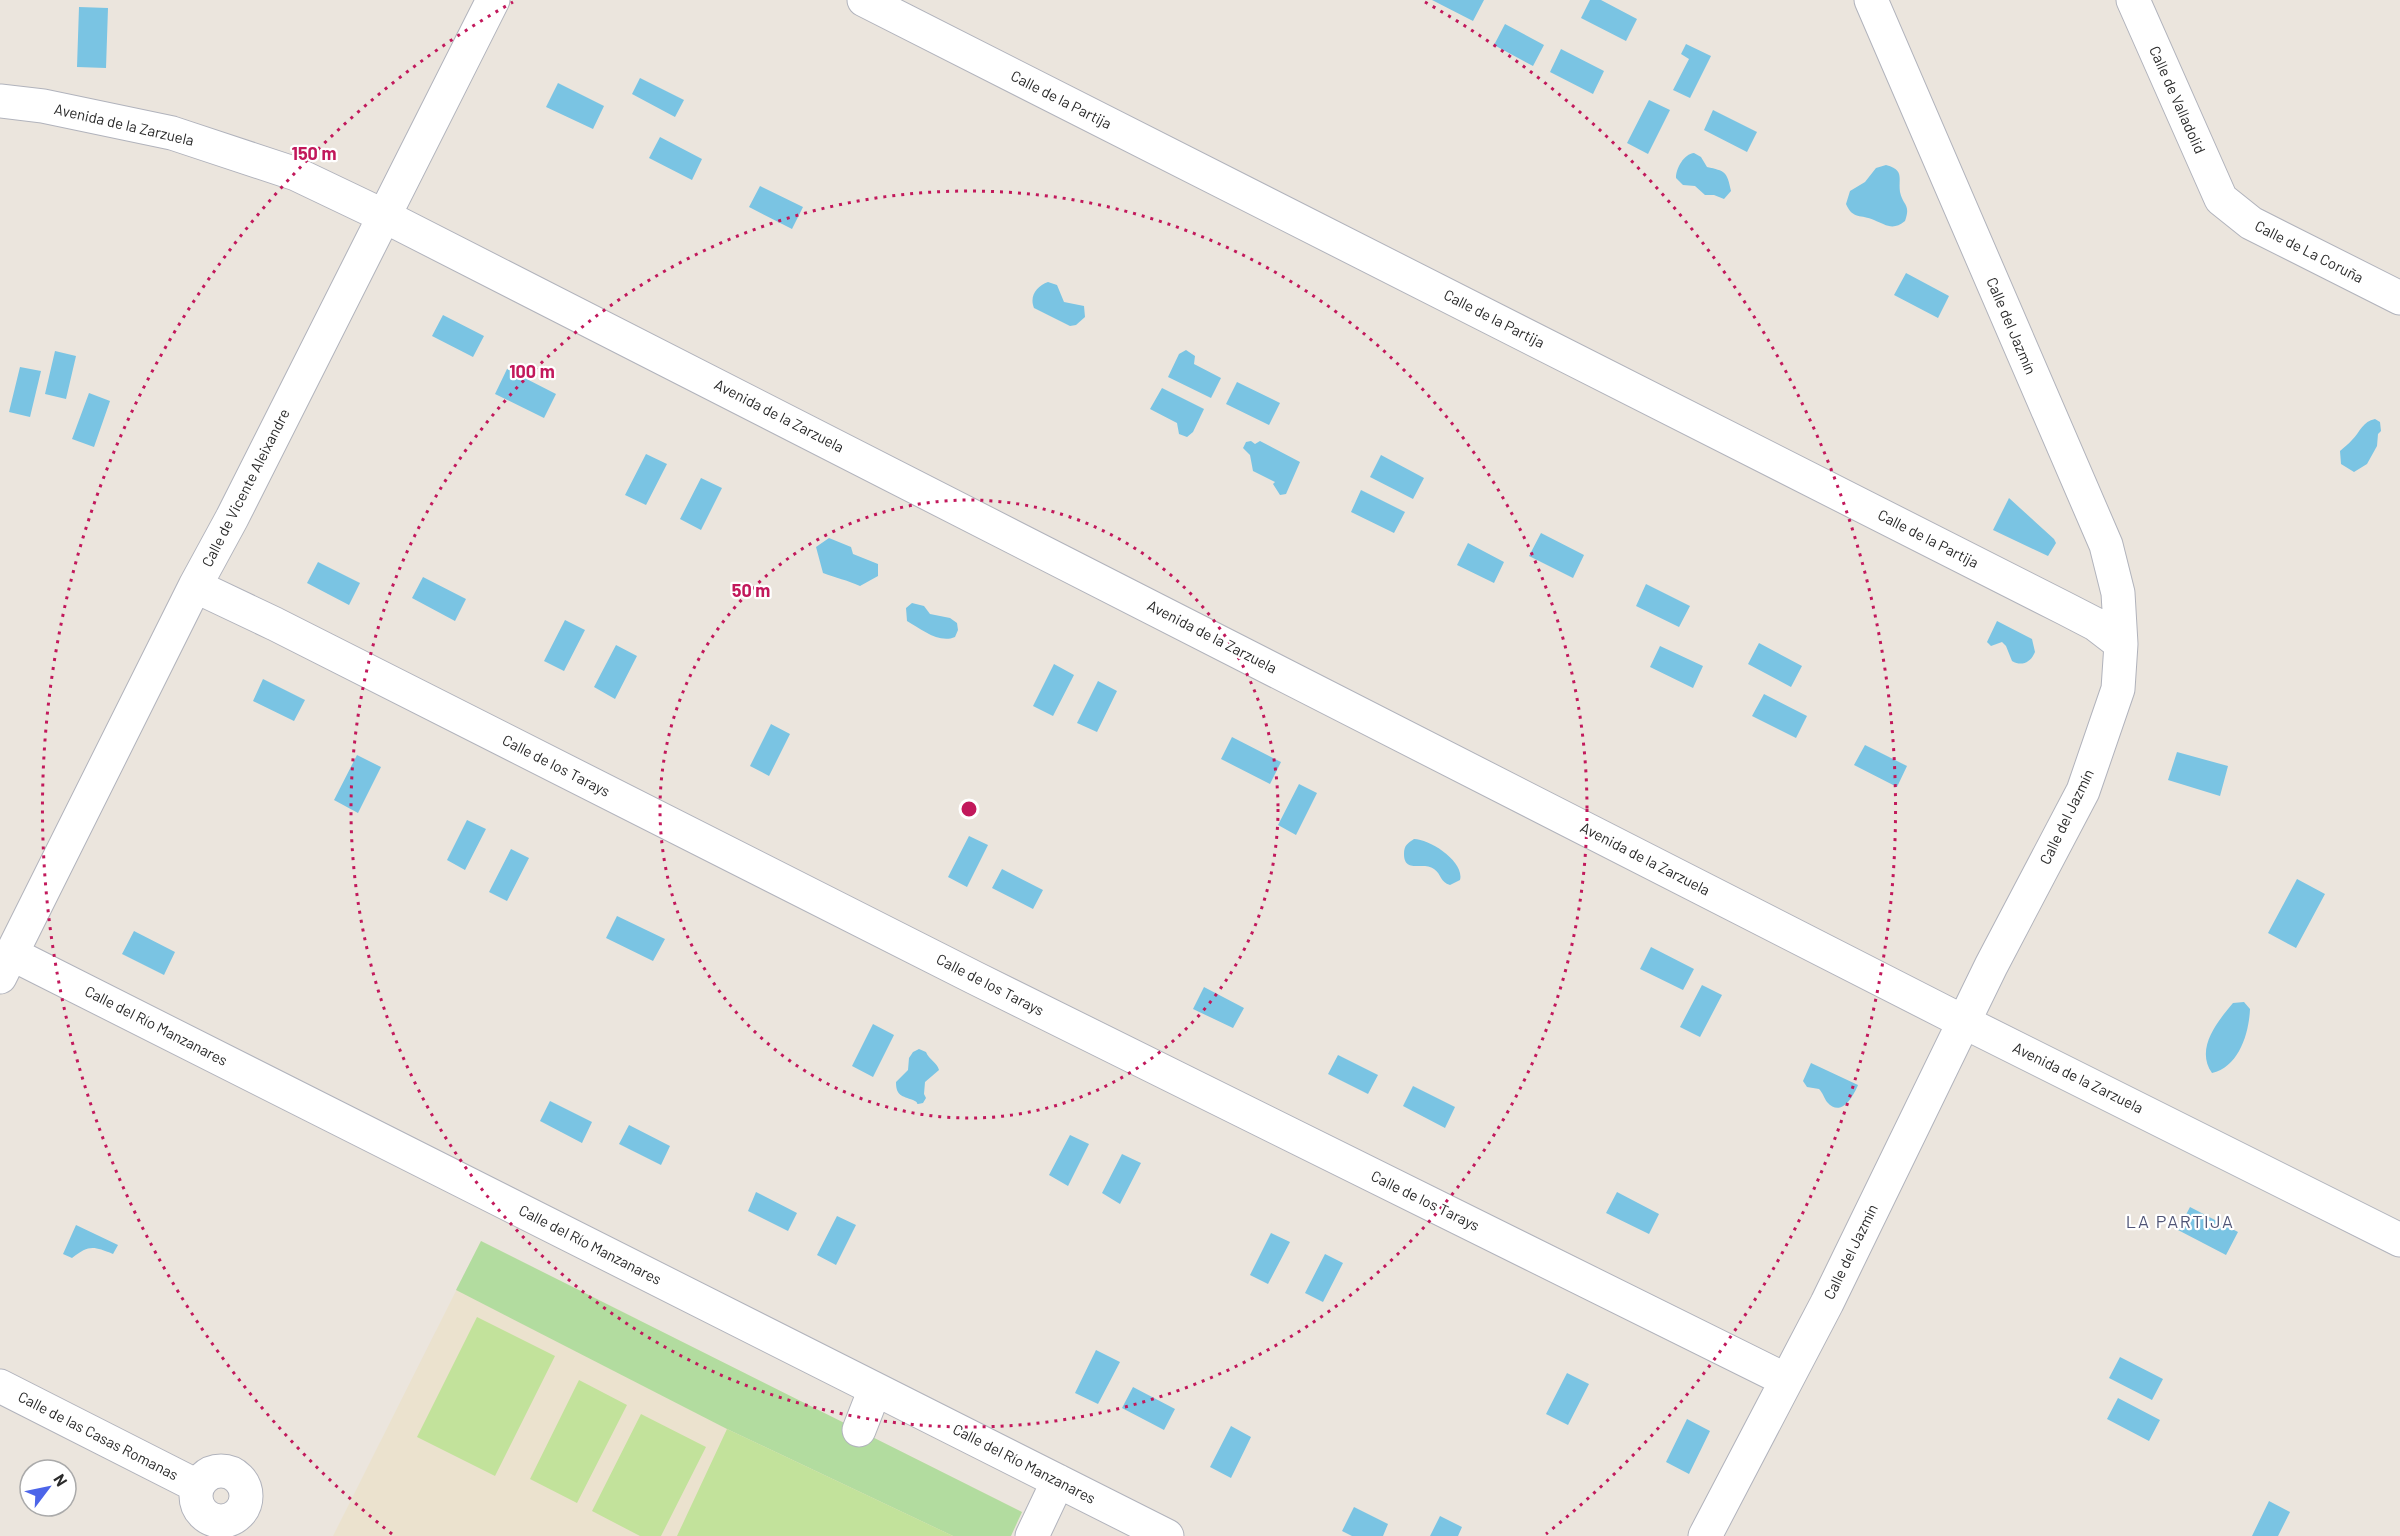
<svg xmlns="http://www.w3.org/2000/svg" width="2400" height="1536" viewBox="0 0 2400 1536" font-family="Barlow,sans-serif">
  <style>
    .education { fill: #ebe2ce }
    .green { fill: #b2dc9f }
    .pitch { fill: #c2e29b }
    .water { fill: #7ac4e3 }
    .lines { fill: none; stroke-linecap: round; stroke-linejoin: round }
    .minor-casing { stroke: #b1b3bc; stroke-width: 35 }
    .minor { stroke: #fff; stroke-width: 33 }
    .ring { fill: none; stroke: #c2185b; stroke-width: 3; stroke-dasharray: 3 6 }
    .labels { text-anchor: middle; stroke-width: 4.5; stroke-linejoin: round; paint-order: stroke }
    .street-label { font-size: 15px; fill: #2a2a2a; stroke: #fff }
    .quarter-label { font-size: 18px; letter-spacing: 1.5px; fill: #4f5476; stroke: #fff }
    .centre { fill: #c2185b; stroke: #fff; stroke-width: 3 }
    .ring-label { font-size: 18px; text-anchor: middle; font-weight: bold; fill: #c2185b; stroke: #fff; stroke-width: 4.5; stroke-linejoin: round; paint-order: stroke }
  </style>
  <rect width="100%" height="100%" fill="#ebe5dd"/>
  <path class="education" d="M 481,1241 L 1022,1512 L 1010,1536 L 333,1536 Z"/>
  <path class="green" d="M 481,1241 L 1022,1512 L 1011,1536 L 953,1536 L 727,1429 L 456,1290 Z"/>
  <path class="pitch" d="M 477,1317 L 555,1356 L 495,1476 L 417,1437 Z
    M 579,1380 L 627,1405 L 577,1503 L 530,1479 Z
    M 641,1414 L 706,1447 L 661,1536 L 640,1536 L 592,1511 Z
    M 727,1429 L 953,1536 L 677,1536 Z"/>
  <path class="water" d="M 1432,0 L 1484,0 L 1473,21 Z
    M 1590,0 L 1601,0 L 1637,19 L 1626,41 L 1581,18 Z
    M 79,7 L 108,8 L 106,68 L 77,67 Z
    M 1505,24 L 1544,45 L 1533,66 L 1494,45 Z
    M 1686,44 L 1711,56 L 1690,98 L 1673,90 L 1689,59 L 1681,54 Z
    M 1561,49 L 1604,71 L 1593,94 L 1550,72 Z
    M 640,78 L 684,100 L 675,117 L 632,94 Z
    M 558,83 L 604,106 L 593,129 L 546,107 Z
    M 1649,100 L 1670,110 L 1648,154 L 1627,143 Z
    M 1713,110 L 1757,132 L 1747,152 L 1704,130 Z
    M 660,137 L 702,159 L 692,180 L 649,158 Z
    M 1694,153 L 1701,157 L 1707,167 C 1725,171 1727,171 1731,191 L 1724,199 L 1714,195 L 1705,195 L 1695,186 L 1683,185 L 1676,178 C 1676,168 1684,154 1694,153 Z
    M 1886,165 C 1905,170 1898,178 1900,192 C 1903,206 1911,204 1905,221 C 1893,231 1886,225 1874,220 C 1861,214 1853,220 1846,204 L 1850,191 L 1865,182 L 1876,168 Z
    M 760,186 L 803,207 L 792,229 L 749,207 Z
    M 1906,273 L 1949,296 L 1938,318 L 1894,295 Z
    M 1048,282 L 1057,285 L 1064,302 L 1084,306 L 1085,317 L 1076,325 L 1070,326 L 1034,308 C 1029,296 1037,286 1048,282 Z
    M 443,315 L 484,336 L 473,357 L 432,336 Z
    M 1186,350 L 1195,356 L 1194,364 L 1221,378 L 1211,398 L 1168,377 L 1179,354 Z
    M 55,351 L 76,356 L 66,399 L 45,394 Z
    M 20,367 L 41,371 L 30,417 L 9,412 Z
    M 507,369 L 556,394 L 544,418 L 495,394 Z
    M 1237,382 L 1280,403 L 1269,425 L 1226,404 Z
    M 1162,388 L 1204,409 L 1193,432 L 1187,437 L 1179,434 L 1177,423 L 1150,409 Z
    M 89,393 L 110,401 L 94,447 L 72,439 Z
    M 2375,419 L 2380,422 L 2381,431 L 2378,434 L 2377,446 L 2367,464 L 2354,472 L 2341,464 L 2340,451 C 2344,447 2349,444 2352,440 C 2360,432 2363,421 2375,419 Z
    M 1251,441 L 1255,444 L 1260,441 L 1300,462 L 1286,494 L 1280,495 L 1273,484 L 1275,482 L 1253,471 L 1250,455 L 1243,448 L 1246,442 Z
    M 646,454 L 667,464 L 646,505 L 625,495 Z
    M 1381,455 L 1424,478 L 1413,499 L 1370,477 Z
    M 701,478 L 722,488 L 701,530 L 680,519 Z
    M 1361,490 L 1405,512 L 1394,533 L 1351,512 Z
    M 2009,498 L 2054,539 L 2056,543 L 2048,556 L 1993,530 Z
    M 1541,533 L 1584,555 L 1573,578 L 1529,556 Z
    M 829,538 L 851,547 L 853,554 L 878,564 L 878,576 L 860,586 C 847,580 836,578 823,573 L 816,547 Z
    M 1468,543 L 1504,562 L 1494,583 L 1457,565 Z
    M 318,562 L 360,583 L 349,605 L 307,583 Z
    M 423,577 L 466,599 L 455,621 L 412,598 Z
    M 1646,584 L 1690,606 L 1679,627 L 1636,606 Z
    M 912,603 L 924,606 L 930,614 L 950,618 L 957,623 L 958,630 L 955,637 C 939,644 921,629 907,621 L 906,608 Z
    M 565,620 L 585,630 L 564,671 L 544,661 Z
    M 1997,621 L 2032,639 L 2035,652 C 2031,662 2022,667 2012,661 L 2006,646 L 2002,642 L 1991,646 L 1987,642 Z
    M 1759,643 L 1802,666 L 1791,687 L 1748,664 Z
    M 616,645 L 637,656 L 615,699 L 594,687 Z
    M 1660,646 L 1703,666 L 1693,688 L 1650,667 Z
    M 1054,664 L 1074,675 L 1053,716 L 1033,706 Z
    M 263,679 L 305,700 L 294,721 L 253,701 Z
    M 1098,681 L 1117,691 L 1097,732 L 1077,723 Z
    M 1764,694 L 1807,716 L 1796,738 L 1752,716 Z
    M 771,724 L 790,734 L 769,776 L 750,766 Z
    M 1232,737 L 1281,762 L 1270,784 L 1221,759 Z
    M 1865,745 L 1907,766 L 1897,787 L 1854,765 Z
    M 2177,752 L 2228,766 L 2220,796 L 2168,780 Z
    M 357,755 L 381,767 L 358,813 L 334,800 Z
    M 1299,784 L 1317,793 L 1296,835 L 1278,825 Z
    M 467,820 L 486,829 L 465,870 L 447,860 Z
    M 969,836 L 988,845 L 967,887 L 948,877 Z
    M 1414,839 C 1430,839 1465,862 1460,880 L 1450,885 C 1440,882 1442,875 1434,869 C 1424,861 1404,874 1404,854 C 1404,845 1408,843 1414,839 Z
    M 511,849 L 529,858 L 507,901 L 489,892 Z
    M 1002,869 L 1043,890 L 1033,909 L 992,888 Z
    M 2297,879 L 2325,894 L 2296,948 L 2268,933 Z
    M 617,916 L 665,939 L 653,961 L 606,938 Z
    M 134,931 L 175,952 L 164,975 L 122,954 Z
    M 1651,947 L 1694,969 L 1683,990 L 1640,969 Z
    M 1702,985 L 1722,995 L 1700,1037 L 1680,1027 Z
    M 1204,987 L 1244,1008 L 1233,1028 L 1193,1009 Z
    M 2244,1002 L 2250,1009 C 2249,1033 2239,1067 2212,1073 C 2195,1049 2217,1022 2233,1003 Z
    M 873,1024 L 894,1035 L 873,1077 L 852,1066 Z
    M 919,1049 L 926,1052 C 929,1060 937,1062 939,1070 L 925,1082 L 924,1094 L 926,1098 L 923,1103 C 912,1105 922,1104 913,1100 C 902,1096 896,1096 896,1082 L 908,1070 L 909,1058 L 913,1052 Z
    M 1338,1055 L 1378,1075 L 1368,1094 L 1328,1074 Z
    M 1811,1063 L 1858,1085 C 1853,1097 1841,1118 1827,1102 C 1824,1098 1823,1093 1819,1089 L 1807,1087 L 1803,1081 Z
    M 1413,1086 L 1455,1107 L 1445,1128 L 1403,1106 Z
    M 550,1101 L 592,1122 L 582,1143 L 540,1121 Z
    M 629,1125 L 670,1146 L 661,1165 L 619,1144 Z
    M 1070,1135 L 1089,1144 L 1068,1186 L 1049,1175 Z
    M 1122,1154 L 1141,1163 L 1120,1204 L 1102,1193 Z
    M 756,1192 L 797,1213 L 788,1231 L 748,1211 Z
    M 1617,1192 L 1659,1214 L 1649,1234 L 1606,1213 Z
    M 2190,1207 L 2238,1232 L 2226,1255 L 2178,1230 Z
    M 837,1216 L 856,1225 L 836,1265 L 817,1255 Z
    M 76,1225 L 118,1245 L 113,1254 C 93,1246 89,1245 72,1258 L 63,1254 Z
    M 1271,1233 L 1290,1242 L 1268,1284 L 1250,1275 Z
    M 1325,1254 L 1343,1263 L 1323,1302 L 1305,1293 Z
    M 1096,1350 L 1120,1362 L 1098,1404 L 1075,1393 Z
    M 2120,1357 L 2163,1379 L 2152,1400 L 2109,1378 Z
    M 1567,1373 L 1589,1384 L 1568,1425 L 1546,1414 Z
    M 1133,1387 L 1175,1409 L 1164,1430 L 1122,1408 Z
    M 2118,1398 L 2160,1420 L 2149,1441 L 2107,1419 Z
    M 1687,1419 L 1710,1431 L 1689,1474 L 1666,1462 Z
    M 1231,1426 L 1251,1437 L 1231,1478 L 1210,1467 Z
    M 2269,1501 L 2290,1512 L 2278,1536 L 2252,1536 Z
    M 1354,1507 L 1388,1524 L 1383,1536 L 1352,1536 L 1342,1531 Z
    M 1440,1516 L 1462,1527 L 1458,1536 L 1430,1536 Z"/>
  <g class="lines">
    <g class="minor-casing">
      <path id="minor" d="M 864,0 L 2066,609 L 2095,624 L 2121,644
        M 2133,0 L 2221,199 L 2251,223 L 2400,298
        M 0,101 L 43,106 L 172,133 L 296,174 L 384,216 L 1964,1022 L 2400,1240
        M 195,586 L 275,624 L 975,978 L 1786,1380
        M 12,954 L 1167,1536
        M 0,977 L 195,586 L 232,518 L 493,0
        M 0,1386 L 197,1486
        M 859,1430 L 875,1389
        M196 1496a25 25 0 1 1 50 0a25 25 0 1 1-50 0Z
        M 1032,1536 L 1058,1481
        M 1705,1536 L 1827,1303 L 1991,966 L 2083,791 L 2118,689 L 2121,644 L 2118,593 L 2106,545 L 1871,0"/>
    </g>
    <use href="#minor" class="minor"/>
  </g>
  <g class="ring">
    <circle cx="969" cy="809" r="309"/>
    <circle cx="969" cy="809" r="618"/>
    <path d="M392 1534A927 927 0 0 1 513 2M1425 2A927 927 0 0 1 1546 1534"/>
  </g>
  <g class="labels">
    <g class="street-label">
      <text transform="translate(1061 100) rotate(27)" y="5">Calle de la Partija</text>
      <text transform="translate(2177 100) rotate(66)" y="5">Calle de Valladolid</text>
      <text transform="translate(124 125) rotate(13)" y="5">Avenida de la Zarzuela</text>
      <text transform="translate(2309 252) rotate(27)" y="5">Calle de La Coruña</text>
      <text transform="translate(1494 319) rotate(27)" y="5">Calle de la Partija</text>
      <text transform="translate(2011 326) rotate(67)" y="5">Calle del Jazmín</text>
      <text transform="translate(779 416) rotate(27)" y="5">Avenida de la Zarzuela</text>
      <text transform="translate(246 488) rotate(-63)" y="5">Calle de Vicente Aleixandre</text>
      <text transform="translate(1928 539) rotate(27)" y="5">Calle de la Partija</text>
      <text transform="translate(1212 637) rotate(27)" y="5">Avenida de la Zarzuela</text>
      <text transform="translate(556 766) rotate(27)" y="5">Calle de los Tarays</text>
      <text transform="translate(2067 817) rotate(-64)" y="5">Calle del Jazmín</text>
      <text transform="translate(1645 859) rotate(27)" y="5">Avenida de la Zarzuela</text>
      <text transform="translate(990 985) rotate(27)" y="5">Calle de los Tarays</text>
      <text transform="translate(156 1026) rotate(27)" y="5">Calle del Río Manzanares</text>
      <text transform="translate(2078 1078) rotate(26)" y="5">Avenida de la Zarzuela</text>
      <text transform="translate(1425 1201) rotate(26)" y="5">Calle de los Tarays</text>
      <text transform="translate(590 1245) rotate(27)" y="5">Calle del Río Manzanares</text>
      <text transform="translate(1851 1252) rotate(-64)" y="5">Calle del Jazmín</text>
      <text transform="translate(98 1436) rotate(27)" y="5">Calle de las Casas Romanas</text>
      <text transform="translate(1024 1464) rotate(27)" y="5">Calle del Río Manzanares</text>
    </g>
    <g class="quarter-label">
      <text x="2180" y="1228">LA PARTIJA</text>
    </g>
  </g>
  <circle cx="969" cy="809" r="9" class="centre"/>
  <g class="ring-label">
    <text x="314" y="160">150 m</text>
    <text x="532" y="378">100 m</text>
    <text x="751" y="597">50 m</text>
  </g>
  <g transform="translate(48 1488) rotate(58)"><circle r="28" fill="#ffffff" stroke="#aaaaaa" stroke-width="1.5"/>
  <path d="M0-4.5L10 22L0 15L-10 22Z" fill="#4c65e9"/>
  <text y="-9" font-size="16" font-weight="bold" text-anchor="middle" fill="#2a2a2a">N</text>
  </g>
</svg>
